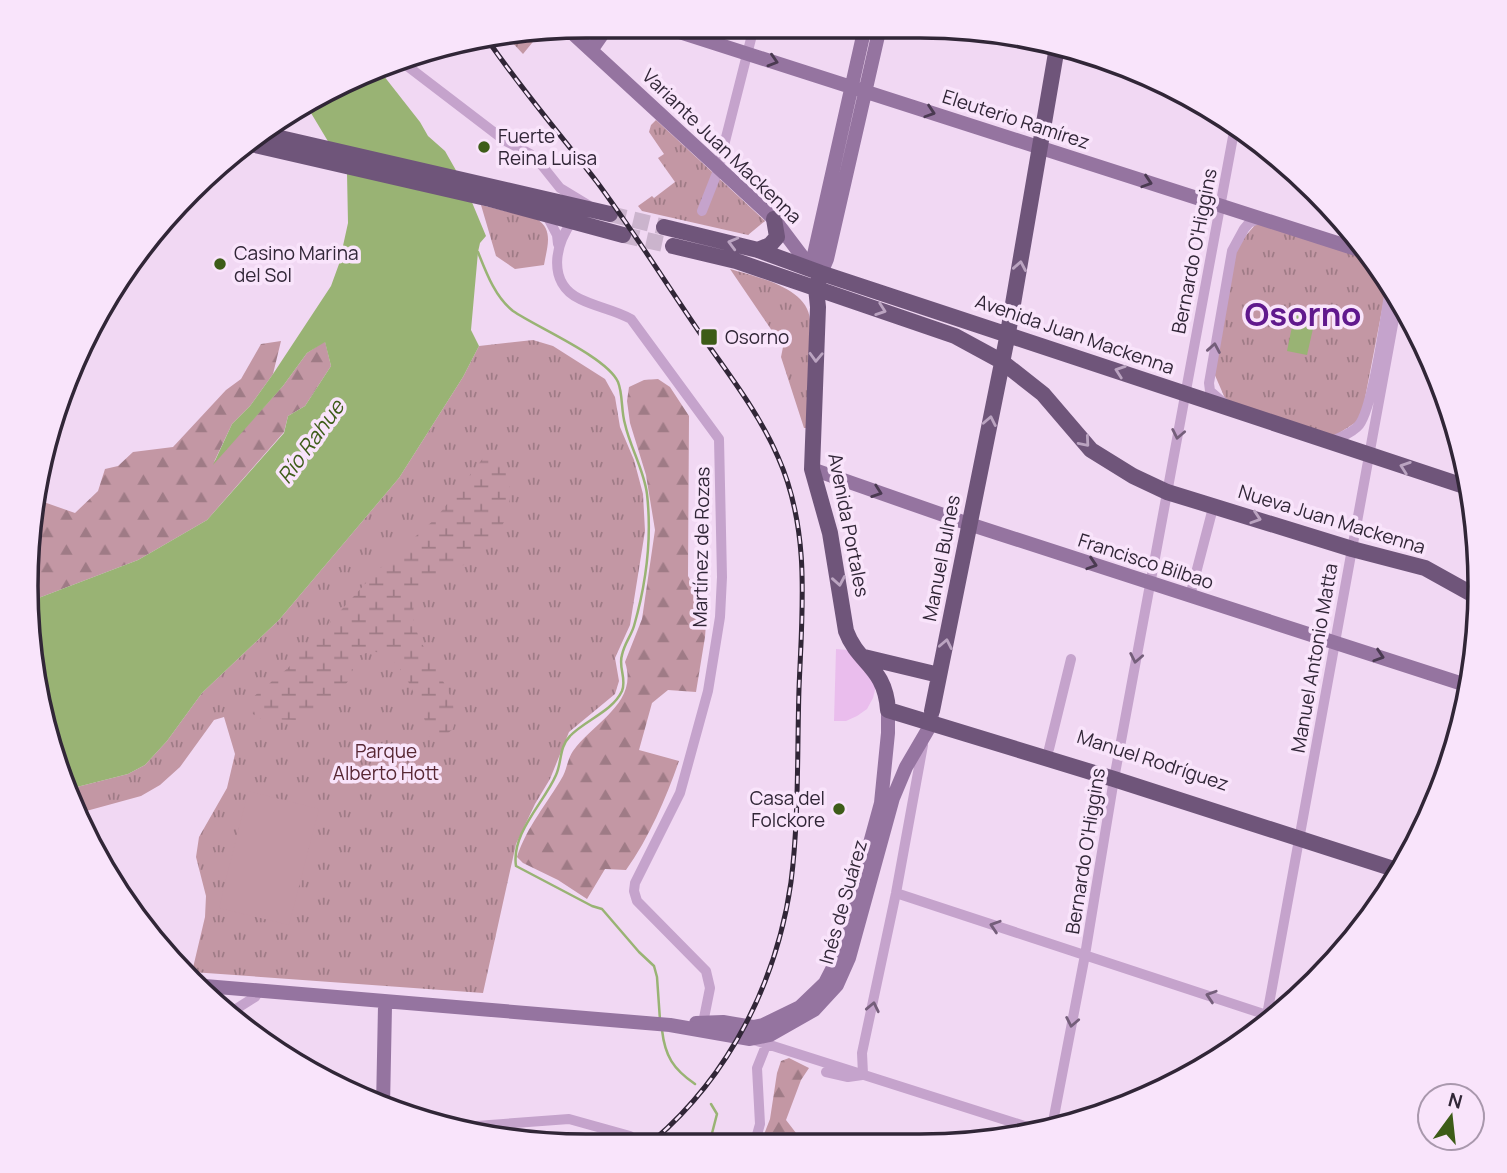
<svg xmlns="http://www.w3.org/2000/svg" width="1507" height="1173" viewBox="0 0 1507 1173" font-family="Manrope,sans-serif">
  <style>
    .grass { fill: url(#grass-tufts) }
    .forest { fill: url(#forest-firs) }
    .wetland { fill: url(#wetland-marsh) }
    .pitch { fill: #c397a4 }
    .plaza { fill: #eabded }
    .water { fill: #99b374 }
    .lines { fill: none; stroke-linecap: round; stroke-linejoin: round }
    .stream { stroke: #99b374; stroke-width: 2.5 }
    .primary-tunnel { stroke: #cbb4cd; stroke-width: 16; stroke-dasharray: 16 8; stroke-linecap: butt }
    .street { stroke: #c5a3cc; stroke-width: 10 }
    .secondary { stroke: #9574a0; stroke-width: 14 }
    .primary { stroke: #6f557a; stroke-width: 16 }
    .rail-casing { stroke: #312637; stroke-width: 5 }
    .rail { stroke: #f9e4fb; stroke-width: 2.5; stroke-dasharray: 8; stroke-linecap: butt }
    .oneway { stroke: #4a3a51 }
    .oneway2 { stroke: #bba4c1 }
    .oneway3 { stroke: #745e7a }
    .poi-dot { fill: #3d5c18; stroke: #f9e4fb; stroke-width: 2.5 }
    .labels { text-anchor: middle; stroke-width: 7; stroke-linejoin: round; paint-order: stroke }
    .street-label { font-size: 19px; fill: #312637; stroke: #f9e4fb }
    .poi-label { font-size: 19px; fill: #312637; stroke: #f9e4fb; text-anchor: start }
    .park-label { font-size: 19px; fill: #572733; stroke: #f9e4fb }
    .water-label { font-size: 21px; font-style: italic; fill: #3d5c18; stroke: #f9e4fb }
    .town-label { font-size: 33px; font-weight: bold; fill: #60188d; stroke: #f9e4fb }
    .rim { fill: none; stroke: #312637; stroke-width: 3.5 }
  </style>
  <defs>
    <pattern id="grass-tufts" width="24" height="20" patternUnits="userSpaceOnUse" patternTransform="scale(1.75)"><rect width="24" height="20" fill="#c397a4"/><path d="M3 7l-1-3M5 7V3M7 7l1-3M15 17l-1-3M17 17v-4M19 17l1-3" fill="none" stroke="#9f7b86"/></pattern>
    <pattern id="forest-firs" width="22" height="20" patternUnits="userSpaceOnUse" patternTransform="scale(1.75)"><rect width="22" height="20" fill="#c397a4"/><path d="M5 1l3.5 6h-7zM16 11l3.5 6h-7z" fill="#9f7b86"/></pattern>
    <pattern id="wetland-marsh" width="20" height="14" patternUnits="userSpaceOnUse" patternTransform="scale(1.75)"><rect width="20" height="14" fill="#c397a4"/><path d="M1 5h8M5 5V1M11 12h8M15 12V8" fill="none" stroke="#9f7b86"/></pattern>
  </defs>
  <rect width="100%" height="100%" fill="#f1d8f3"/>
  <path class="grass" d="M 541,32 L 523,54 L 507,37 Z
    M 656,120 L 765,221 L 748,235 L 642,211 L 638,206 L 652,196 L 654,198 L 675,182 L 658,158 L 664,154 L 649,132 L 651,125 Z
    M 481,205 L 537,219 C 554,230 547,247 544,265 L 515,269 L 496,256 Z
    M 1261,223 L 1363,254 L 1387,284 L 1361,419 L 1333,437 L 1227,403 L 1214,373 L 1237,246 L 1255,225 Z
    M 730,269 C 756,277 808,287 810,320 L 807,428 L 804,428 L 781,357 L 783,347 Z
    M 533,340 L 553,346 L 605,379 L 615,397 L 620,427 L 634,460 L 643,494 L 645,531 L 630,625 L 615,658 L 619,681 L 615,694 L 569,732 L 550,779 L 535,804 L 516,844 L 483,993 L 192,972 L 205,917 L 206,896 L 196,857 L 199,837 L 227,788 L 235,754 L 224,717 L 214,720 L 180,767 L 160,785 L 141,796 L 79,813 L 69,789 L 128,774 L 145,765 L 167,741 L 202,693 L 279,620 L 399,478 L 463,377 L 479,346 Z"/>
  <path class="forest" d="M 281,341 L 273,374 L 250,406 L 232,424 L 214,462 L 283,386 L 307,353 L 325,341 L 331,366 L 305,406 L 288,416 L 284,432 L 207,520 L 138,560 L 28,602 L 26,587 L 38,500 L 75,513 L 98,491 L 105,469 L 118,466 L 133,452 L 173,447 L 226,390 L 241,379 L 261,344 Z
    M 658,379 L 670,387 L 689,416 L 688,576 L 707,611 L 705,637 L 696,692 L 668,690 L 652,703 L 639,750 L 679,761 C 666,798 649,838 626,870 L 605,869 L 587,899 L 558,880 L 523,863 L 517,857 C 527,826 547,804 563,776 C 567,768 568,758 573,751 C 593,723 639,703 625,662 L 642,619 L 655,530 L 646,475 L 630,423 L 627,401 L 629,387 L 644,380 Z
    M 789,1058 L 809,1068 L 801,1080 L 786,1120 L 803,1142 L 761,1142 L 770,1119 L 777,1073 L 781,1061 Z"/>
  <path class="wetland" d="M 499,454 C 526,509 499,545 451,573 C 436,582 422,585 415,603 C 403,634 452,680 455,713 C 456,717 454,724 453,729 L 442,738 L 430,737 C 424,715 408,670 388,657 C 384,654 377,652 372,651 L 358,656 L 349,680 L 325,710 L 296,720 L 262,719 L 249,712 L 252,698 L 288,668 L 376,572 L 436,518 L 484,457 Z"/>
  <path class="pitch" d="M 248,791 L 319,809 L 289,925 L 219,908 Z"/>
  <path class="plaza" d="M 836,649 L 848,650 L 876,686 L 873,698 L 867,709 L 857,716 L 846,721 L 834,721 Z"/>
  <path class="water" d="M 380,71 L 420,122 L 428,136 L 445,151 L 466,188 L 486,236 L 480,243 L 478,252 L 471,330 L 479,346 L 463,377 L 399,478 L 279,620 L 202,693 L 167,741 L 145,765 L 128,774 L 69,789 L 45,732 L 28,602 L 138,560 L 207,520 L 284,433 L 288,416 L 305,406 L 331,366 L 325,342 L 307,353 L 283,386 L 213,465 L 232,424 L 250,406 L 273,374 L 331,286 L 339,264 L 348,223 L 347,173 L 305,103 Z
    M 1296,307 L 1317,311 L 1307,355 L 1287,351 Z"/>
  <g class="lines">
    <path class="stream" d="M 478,252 C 486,272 495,297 513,311 C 536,327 607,357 618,382 C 623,394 621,411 625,424 C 630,447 644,470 647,494 C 652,538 646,584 634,626 C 631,636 624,644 622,655 C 618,667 627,679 622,691 C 612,712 585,720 570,736 C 559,747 562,762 556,775 C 544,803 511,833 516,866 L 592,906 L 602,909 L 639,952 L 654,966 L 657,977 L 660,1020
      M 662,1030 C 665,1056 673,1069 695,1084
      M 710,1141 L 717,1114 L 711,1104"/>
    <path class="primary-tunnel" d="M 610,214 L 664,227
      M 623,235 L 673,246"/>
    <path class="street" d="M 402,62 L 504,140 L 530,154 L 540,163 L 560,188 L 588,205
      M 702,211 L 717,173 L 754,27
      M 546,214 L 557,235 L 558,244
      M 574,219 C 555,242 546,283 580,299 C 596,307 615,310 631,319 L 719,439 L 722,577 L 720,617 L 708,691 L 680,793 L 635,883 L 634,891 L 637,901 L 706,971 L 710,988 L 703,1023
      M 1225,404 L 1210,391 L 1209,383 L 1232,251 L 1244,229 L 1249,223 L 1261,218
      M 1331,442 C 1340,437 1353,433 1359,425 C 1373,408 1386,314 1390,288
      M 1190,596 L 1214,504
      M 1049,749 L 1071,659
      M 896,893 L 1276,1018
      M 241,1025 L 235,1016 L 236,1009 L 255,997 L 260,990
      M 1265,1026 L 1398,297
      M 754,1040 L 1037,1130
      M 303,1067 L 316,1071 L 326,1079
      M 826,1072 L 848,1077 L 862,1075
      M 863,1074 L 862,1053 L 896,893 L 923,745
      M 1052,1127 L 1085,955 L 1114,779 L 1235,126
      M 449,1128 L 569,1119 L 630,1136 L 632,1139
      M 755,1142 L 760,1124 L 757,1068 L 767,1043"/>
    <path class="secondary" d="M 661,26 L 1359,250
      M 568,29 L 774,219 L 811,268
      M 592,49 L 608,26
      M 811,268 L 865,27
      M 821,273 L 827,259 L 880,27
      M 812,469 L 969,524 L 1469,686
      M 193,985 L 670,1025 L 750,1039 L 770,1035 L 814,1010 L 837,985 L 849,958 L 893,798 L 906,767 L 930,726 L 932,714
      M 696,1023 L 723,1022 L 753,1027 L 763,1025 L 800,1007 L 825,983 L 839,956 L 881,803 L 888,733 L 888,710
      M 383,1107 L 385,1006"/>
    <path class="primary" d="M 263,134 L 610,214
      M 251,144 L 490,199 L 623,235
      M 664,227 L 758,250 L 821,273 L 1470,488
      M 673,246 L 736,261 L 955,336 L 1001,361 L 1043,394 L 1091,450 L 1133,476 L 1167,492 L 1352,549 L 1425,568 L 1479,598
      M 758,250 L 770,245 L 777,237 L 774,219
      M 821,273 L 816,288 L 818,307 L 812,469 L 830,533 L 846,631 C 858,664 885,666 888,710 L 1114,779 L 1400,871
      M 864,657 L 939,675
      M 932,711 L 1008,333 L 1057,47"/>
    <g class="rail-casing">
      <path id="rail" d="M 487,39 C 521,89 560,134 597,182 C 634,232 667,285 702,336 C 729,375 759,413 778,457 C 811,531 802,610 799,689 C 797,753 799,819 791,882 C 777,981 730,1075 654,1140"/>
    </g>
    <use href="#rail" class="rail"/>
  </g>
  <defs><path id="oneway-chevron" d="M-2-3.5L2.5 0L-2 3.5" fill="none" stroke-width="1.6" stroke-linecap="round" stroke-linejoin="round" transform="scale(1.75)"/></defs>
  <g class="oneway">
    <use href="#oneway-chevron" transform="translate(773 61) rotate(17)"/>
    <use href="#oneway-chevron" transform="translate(930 112) rotate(18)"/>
    <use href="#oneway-chevron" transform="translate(1147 182) rotate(18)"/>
    <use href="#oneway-chevron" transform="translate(877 492) rotate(19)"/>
    <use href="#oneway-chevron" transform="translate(1092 564) rotate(18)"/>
    <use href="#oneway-chevron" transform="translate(1379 656) rotate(18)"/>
  </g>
  <g class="oneway2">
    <use href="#oneway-chevron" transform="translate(733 243) rotate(-165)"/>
    <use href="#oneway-chevron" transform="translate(1020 266) rotate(-80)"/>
    <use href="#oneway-chevron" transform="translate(881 310) rotate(19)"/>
    <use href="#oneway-chevron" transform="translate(816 357) rotate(92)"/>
    <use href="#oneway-chevron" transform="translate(1120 371) rotate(-161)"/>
    <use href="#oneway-chevron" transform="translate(990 421) rotate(-79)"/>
    <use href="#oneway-chevron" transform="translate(1085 442) rotate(49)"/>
    <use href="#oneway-chevron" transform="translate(1405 467) rotate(-161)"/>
    <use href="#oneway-chevron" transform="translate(1256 518) rotate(18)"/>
    <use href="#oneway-chevron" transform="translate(839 581) rotate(80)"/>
    <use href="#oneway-chevron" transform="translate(946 644) rotate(-79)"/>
  </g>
  <g class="oneway3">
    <use href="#oneway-chevron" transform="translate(1214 348) rotate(-80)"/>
    <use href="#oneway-chevron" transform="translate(1178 434) rotate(101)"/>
    <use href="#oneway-chevron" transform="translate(1136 658) rotate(101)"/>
    <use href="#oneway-chevron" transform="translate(995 926) rotate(-162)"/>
    <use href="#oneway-chevron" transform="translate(1211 996) rotate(-162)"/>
    <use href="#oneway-chevron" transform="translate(873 1007) rotate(-78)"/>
    <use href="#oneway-chevron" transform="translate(1072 1022) rotate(101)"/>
  </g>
  <g class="poi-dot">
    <circle cx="484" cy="147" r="7"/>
    <circle cx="220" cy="264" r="7"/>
    <rect x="700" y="328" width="18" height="18" rx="3.5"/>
    <circle cx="839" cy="809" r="7"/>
  </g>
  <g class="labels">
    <g class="street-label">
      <text transform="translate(1016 119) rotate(18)" y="7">Eleuterio Ramírez</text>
      <text transform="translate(722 146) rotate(44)" y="7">Variante Juan Mackenna</text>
      <text transform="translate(1194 251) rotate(-79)" y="7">Bernardo O'Higgins</text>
      <text transform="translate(1075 334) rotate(19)" y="7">Avenida Juan Mackenna</text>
      <text transform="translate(1332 519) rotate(17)" y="7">Nueva Juan Mackenna</text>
      <text transform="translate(849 525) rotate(79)" y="7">Avenida Portales</text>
      <text transform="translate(701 547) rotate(-89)" y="7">Martínez de Rozas</text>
      <text transform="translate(941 558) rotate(-79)" y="7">Manuel Bulnes</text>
      <text transform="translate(1146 561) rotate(18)" y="7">Francisco Bilbao</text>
      <text transform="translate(1314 658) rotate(-80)" y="7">Manuel Antonio Matta</text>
      <text transform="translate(1153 760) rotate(18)" y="7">Manuel Rodríguez</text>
      <text transform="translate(1085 851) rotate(-81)" y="7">Bernardo O'Higgins</text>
      <text transform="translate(843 902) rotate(-74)" y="7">Inés de Suárez</text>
    </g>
    <g class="poi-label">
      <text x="498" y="143">Fuerte<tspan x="498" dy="22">Reina Luisa</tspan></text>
      <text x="234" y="260">Casino Marina<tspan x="234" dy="22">del Sol</tspan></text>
      <text x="725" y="344">Osorno</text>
      <text x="825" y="805" text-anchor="end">Casa del<tspan x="825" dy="22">Folckore</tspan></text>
    </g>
    <g class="park-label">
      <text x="386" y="758">Parque<tspan x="386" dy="22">Alberto Hott</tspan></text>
    </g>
    <g class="water-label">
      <text transform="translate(311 442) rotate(-54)" y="7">Río Rahue</text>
    </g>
    <g class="town-label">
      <text x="1303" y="326">Osorno</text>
    </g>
  </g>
  <path d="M0 0H1507V1173H0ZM586 38H920A548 548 0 0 1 1468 586V586A548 548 0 0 1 920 1134H586A548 548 0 0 1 38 586V586A548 548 0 0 1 586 38Z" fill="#f9e4fb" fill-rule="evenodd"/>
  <path class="rim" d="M586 38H920A548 548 0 0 1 1468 586V586A548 548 0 0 1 920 1134H586A548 548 0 0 1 38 586V586A548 548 0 0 1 586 38Z"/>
  <g transform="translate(1451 1117) rotate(15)"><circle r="33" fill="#f9e4fb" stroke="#a998ad" stroke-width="2"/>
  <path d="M0-5L12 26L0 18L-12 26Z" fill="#3d5c18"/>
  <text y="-10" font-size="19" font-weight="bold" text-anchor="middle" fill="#312637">N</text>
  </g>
</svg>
